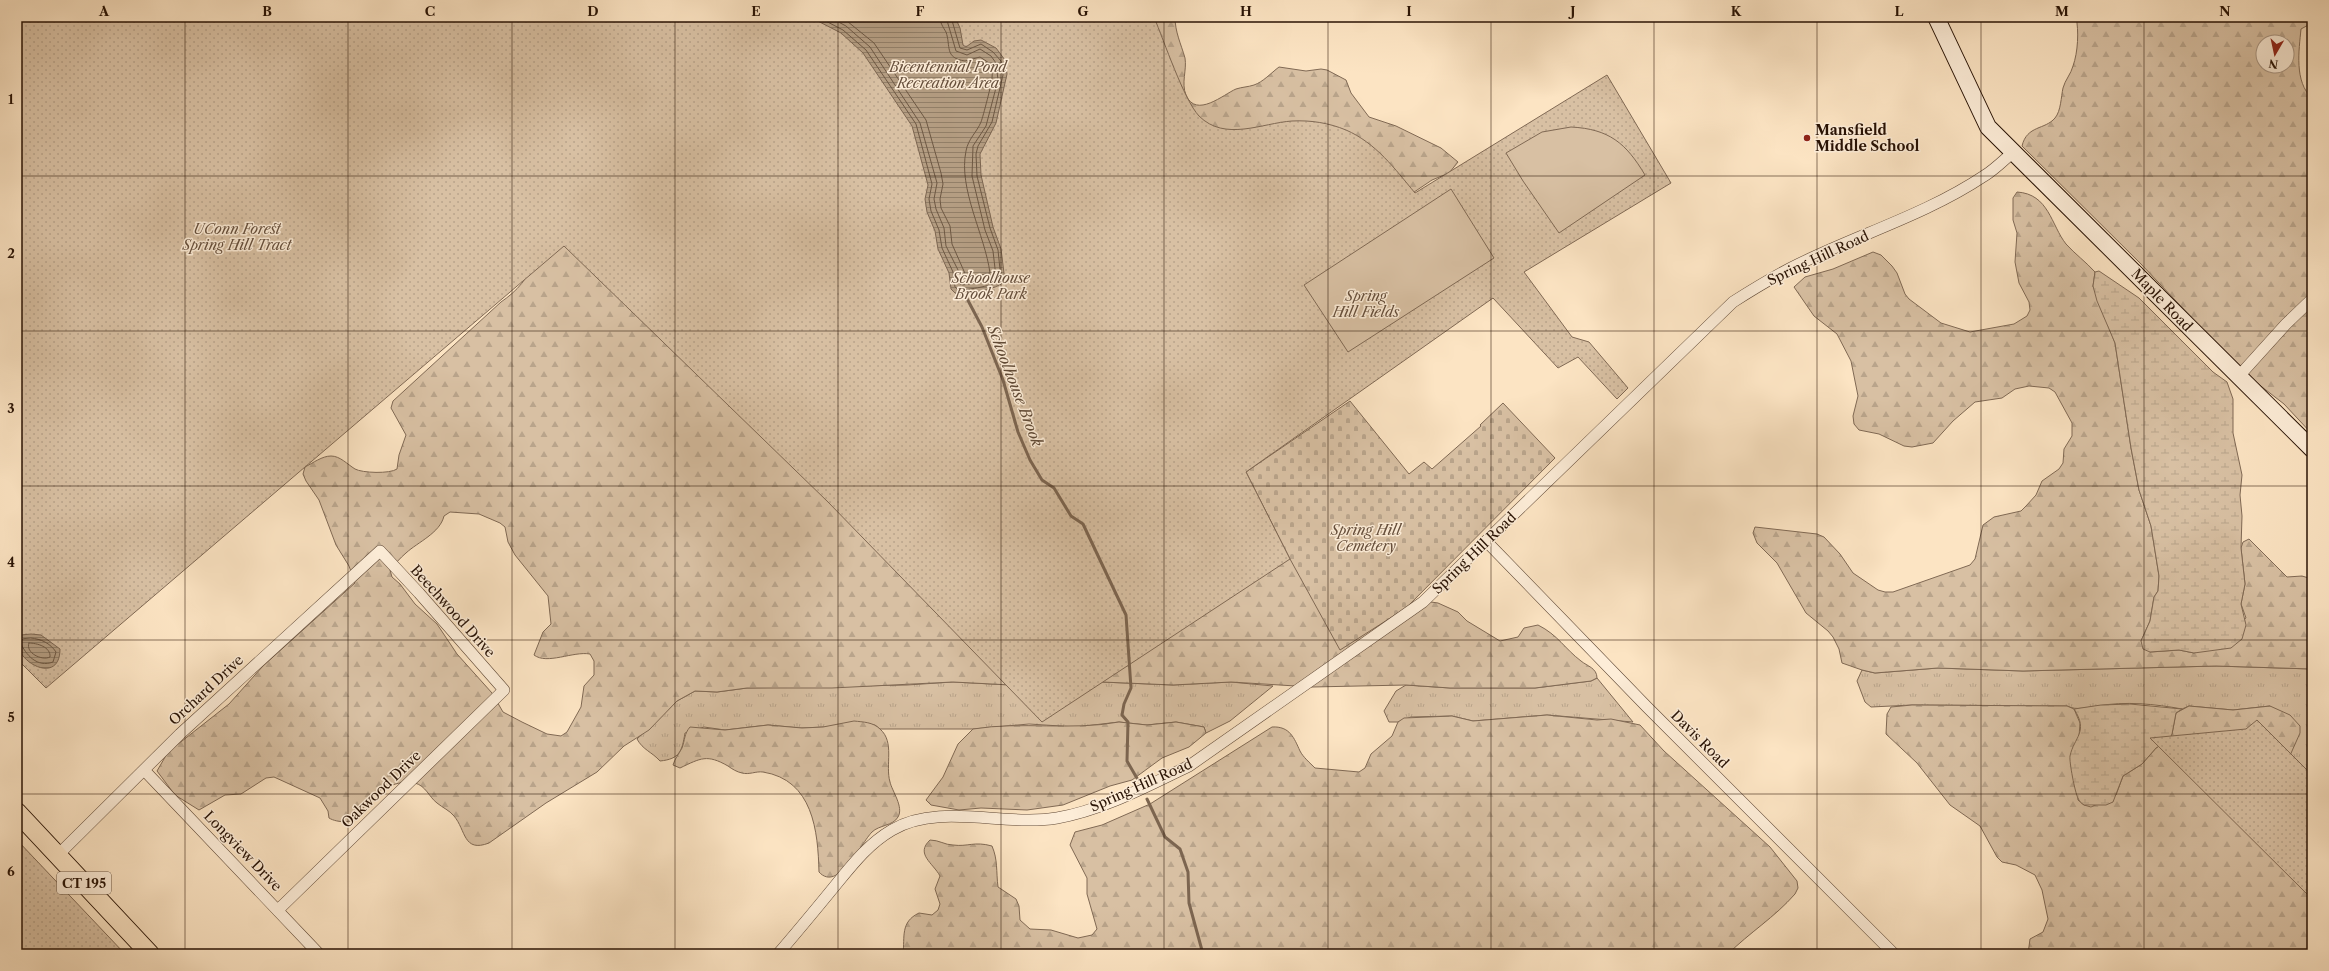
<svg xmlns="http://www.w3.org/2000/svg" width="2329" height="971" viewBox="0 0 2329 971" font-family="'Libre Caslon Text',serif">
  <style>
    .grass { fill: url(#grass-tufts); stroke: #806954 }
    .forest { fill: url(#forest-firs); stroke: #806954; fill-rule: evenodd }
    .wetland { fill: url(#wetland-marsh); stroke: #806954 }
    .cemetery { fill: url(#cemetery-stones); stroke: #806954 }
    .park { fill: url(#park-dots); stroke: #806954 }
    .pitch { fill: #d8c0a3; stroke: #806954 }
    .water { fill: url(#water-rules); stroke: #7c6550 }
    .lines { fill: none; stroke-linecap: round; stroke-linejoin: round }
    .shore { stroke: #6e5843; stroke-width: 1 }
    .stream { stroke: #7c6550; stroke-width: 3 }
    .street-casing { stroke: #5d4634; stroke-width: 12 }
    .secondary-casing { stroke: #281204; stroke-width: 18 }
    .primary-casing { stroke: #281204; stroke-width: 20 }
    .street { stroke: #fdedd8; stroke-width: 11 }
    .secondary { stroke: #fdedd8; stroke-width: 16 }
    .primary { stroke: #fce4c3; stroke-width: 18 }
    .grid { fill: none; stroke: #281204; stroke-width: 1; stroke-opacity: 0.55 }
    .poi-dot { fill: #8f2418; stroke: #fdedd8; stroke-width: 1.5 }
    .labels { text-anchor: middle; stroke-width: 3; stroke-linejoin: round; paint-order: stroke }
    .shield { fill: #fdedd8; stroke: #685444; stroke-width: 1 }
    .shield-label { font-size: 13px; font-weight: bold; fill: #281204 }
    .park-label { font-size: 14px; font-style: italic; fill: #664f3c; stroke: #fdedd8 }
    .poi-label { font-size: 14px; font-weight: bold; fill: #281204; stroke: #fdedd8; text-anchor: start }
    .street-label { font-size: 14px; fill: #281204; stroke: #fdedd8 }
    .water-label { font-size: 15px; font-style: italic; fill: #604a36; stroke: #fdedd8 }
    .neatline { fill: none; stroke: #281204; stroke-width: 1.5 }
    .grid-label { font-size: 13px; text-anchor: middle; font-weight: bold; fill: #281204 }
  </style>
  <defs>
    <pattern id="grass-tufts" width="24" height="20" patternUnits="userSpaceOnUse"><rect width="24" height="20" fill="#d8c0a3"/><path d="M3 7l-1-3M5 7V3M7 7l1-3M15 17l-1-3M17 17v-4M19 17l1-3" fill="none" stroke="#b9a48b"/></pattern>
    <pattern id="forest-firs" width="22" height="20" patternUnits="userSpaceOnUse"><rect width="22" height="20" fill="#d8c0a3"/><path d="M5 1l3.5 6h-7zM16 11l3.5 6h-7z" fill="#b9a48b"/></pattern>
    <pattern id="wetland-marsh" width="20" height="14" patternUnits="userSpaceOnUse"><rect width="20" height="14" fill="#d8c0a3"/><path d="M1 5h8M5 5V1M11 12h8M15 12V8" fill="none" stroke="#b9a48b"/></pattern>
    <pattern id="cemetery-stones" width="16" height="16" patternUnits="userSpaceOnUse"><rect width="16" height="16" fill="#d8c0a3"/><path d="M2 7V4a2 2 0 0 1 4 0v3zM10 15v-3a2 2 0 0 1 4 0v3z" fill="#b9a48b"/></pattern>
    <pattern id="park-dots" width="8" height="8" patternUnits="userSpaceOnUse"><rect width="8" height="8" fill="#d8c0a3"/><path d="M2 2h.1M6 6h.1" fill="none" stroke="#b9a48b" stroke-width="1.8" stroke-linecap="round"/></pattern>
    <pattern id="water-rules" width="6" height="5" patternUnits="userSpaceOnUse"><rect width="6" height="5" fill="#b49d82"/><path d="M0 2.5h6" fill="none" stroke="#927f68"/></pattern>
  </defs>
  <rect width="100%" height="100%" fill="#fce4c3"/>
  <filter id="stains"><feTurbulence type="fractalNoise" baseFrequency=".005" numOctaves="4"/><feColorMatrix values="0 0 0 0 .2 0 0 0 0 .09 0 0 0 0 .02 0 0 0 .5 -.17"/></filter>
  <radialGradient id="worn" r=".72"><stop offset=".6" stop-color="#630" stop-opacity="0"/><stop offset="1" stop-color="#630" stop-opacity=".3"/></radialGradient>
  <path class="grass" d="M 2216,666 L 2312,669 L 2312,890 L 2270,706 L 2233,710 L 2189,706 L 2182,709 C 2155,704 2125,701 2098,706 C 2087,707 2077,711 2067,706 L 1912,705 L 1871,707 L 1865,702 L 1857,681 L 1862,670 L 1875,673 L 1938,668 L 2023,671 Z
    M 1597,678 L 1633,722 L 1547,715 L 1473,721 L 1452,716 L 1411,717 L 1398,722 L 1389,722 L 1384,711 L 1396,691 L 1406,685 L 1450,688 L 1535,688 L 1591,681 Z
    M 1054,680 L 1173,685 L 1231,682 L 1273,686 L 1230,721 L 1206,733 L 1204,727 L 1176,722 L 1147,725 L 1119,722 L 1076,727 L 1029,724 L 973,729 L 880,729 L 875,725 L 801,728 L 768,725 L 725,730 L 704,727 L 685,733 C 682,751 680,759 660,761 C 652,752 643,750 637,739 L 677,701 L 695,691 L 717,692 L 747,688 L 907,685 L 953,682 L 1011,685 Z"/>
  <path class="forest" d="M 1025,17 L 1175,17 C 1175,32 1181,44 1185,58 C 1187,70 1181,83 1186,95 C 1196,119 1224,94 1236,89 C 1242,87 1248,87 1254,85 C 1263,82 1271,73 1279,67 L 1306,71 L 1321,69 L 1327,70 L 1346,80 L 1351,93 L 1369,117 L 1396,126 L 1441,148 L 1458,162 L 1449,173 L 1432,180 L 1319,256 L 1265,446 L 1270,468 L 1399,604 L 1415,609 L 1431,602 L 1438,603 L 1458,612 L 1467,621 L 1500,641 L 1518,637 L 1524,628 L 1538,625 C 1558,635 1565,649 1581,661 C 1587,666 1597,668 1597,678 L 1591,681 L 1535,688 L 1450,688 L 1406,685 L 1312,687 L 1231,682 L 1173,685 L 1054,680 L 1011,685 L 953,682 L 832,688 L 747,688 L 717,692 L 695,691 L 677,701 L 649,730 L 624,746 L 597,772 L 546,803 L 489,843 C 463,853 466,830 454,816 C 449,810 443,808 437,803 C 429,797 426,786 415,783 C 400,779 375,790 366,802 C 363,806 364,810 362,814 C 356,824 337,823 329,818 L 328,811 L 320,798 L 274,777 L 266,778 L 241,794 L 225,795 L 199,810 L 175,795 L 157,771 L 168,752 L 229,704 L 263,666 L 355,583 L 349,566 L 336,545 L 319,500 L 306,481 L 303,474 L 305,467 C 313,463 322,456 331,456 C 340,456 347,464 355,469 C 362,473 390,474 397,469 L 399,455 L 406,435 L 391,408 L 393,401 L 501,302 C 517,291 529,278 534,259 ZM 450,512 L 479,514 L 500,523 L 505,527 L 508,542 L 515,555 L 548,596 L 551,624 L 543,632 L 534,655 C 547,665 573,651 590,654 L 594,661 L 594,675 L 584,686 L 581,707 L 567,732 L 561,736 L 547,734 L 522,722 L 503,712 L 492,693 L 457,654 L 437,624 L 415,604 L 400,584 L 392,577 L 390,570 C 395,564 400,558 406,553 C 418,542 440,533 444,516 Z
    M 2076,17 L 2312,17 L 2312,23 L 2301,29 C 2299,50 2294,82 2312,98 L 2312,434 L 2284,404 L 2244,373 L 2141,264 L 2022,146 C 2027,125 2045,130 2055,118 C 2061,111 2061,97 2063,88 C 2065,80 2071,74 2073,66 C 2078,52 2079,31 2076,17 ZM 2263,42 L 2287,42 L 2287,66 L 2263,66 Z
    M 2017,192 C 2049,194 2051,225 2066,244 C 2075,254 2086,262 2095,272 L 2093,286 L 2115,343 L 2131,448 L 2139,490 L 2151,526 L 2159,576 L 2158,591 L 2154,597 L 2150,621 L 2141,641 L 2150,652 L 2179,650 L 2194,653 L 2246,618 L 2241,604 L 2245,584 L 2241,548 L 2243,542 L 2249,539 L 2287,577 L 2302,576 L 2312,579 L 2312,669 L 2216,666 L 2023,671 L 1938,668 L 1875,673 L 1862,670 L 1842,663 L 1839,649 L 1833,637 L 1828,631 L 1806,613 L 1777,563 L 1757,543 L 1753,533 L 1755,527 L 1817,534 L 1824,537 L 1840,554 L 1853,573 L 1878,590 L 1885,592 L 1893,592 L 1970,565 L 1975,559 L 1983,525 L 1994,517 L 2021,511 L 2026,506 L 2036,495 L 2042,481 L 2059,469 L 2063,463 L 2064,449 L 2072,436 L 2072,423 L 2055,392 L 2049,388 L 2029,386 L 2015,389 L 2002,398 L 1975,402 L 1953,421 L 1933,443 L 1912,447 L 1904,446 L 1879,434 L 1859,430 L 1854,424 L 1853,416 L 1858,396 L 1851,361 L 1837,334 L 1814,316 L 1794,287 L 1805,277 L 1833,269 L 1873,252 L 1881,255 L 1892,266 L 1897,273 L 1905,294 L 1909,299 L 1941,323 L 1970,332 L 2014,324 L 2027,316 L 2030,310 L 2029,302 L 2019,283 L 2015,262 L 2017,233 L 2013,220 L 2013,198 Z
    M 1912,705 L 2067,706 L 2074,709 L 2080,723 L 2079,737 L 2073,750 L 2078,800 L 2084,805 L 2091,807 L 2116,795 L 2123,776 L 2142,764 L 2156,748 L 2169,740 L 2172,734 L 2176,713 L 2189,706 L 2233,710 L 2270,706 L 2290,715 L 2300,726 L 2300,733 L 2288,760 L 2312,890 L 2312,954 L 2028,954 L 2030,939 L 2043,932 L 2048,919 L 2042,890 L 2035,875 L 2016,865 L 2002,862 L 1997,857 L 1980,826 L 1950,805 L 1917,763 L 1886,734 L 1887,714 L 1891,707 Z
    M 1547,715 L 1597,720 L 1611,719 L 1640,725 L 1664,751 L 1770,847 L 1797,881 L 1798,888 L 1795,894 C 1775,917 1749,933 1728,954 L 903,954 C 905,937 900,922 919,913 L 932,915 L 938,910 L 940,904 L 935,889 L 940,876 C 933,863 915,854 930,840 C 939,840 945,845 953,845 C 968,847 974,841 992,846 C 998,860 996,871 998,887 L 1016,899 L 1019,906 L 1020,920 L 1030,929 L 1051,930 L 1078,938 L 1092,935 L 1097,929 L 1087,894 L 1087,878 L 1070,845 L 1075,832 L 1102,825 L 1150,804 L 1272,727 C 1290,726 1294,738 1300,751 C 1303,757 1310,763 1315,768 L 1359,772 L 1365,768 L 1371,754 L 1392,736 L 1398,722 L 1404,718 L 1452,716 L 1473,721 Z
    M 854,721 C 863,722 873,722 880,729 C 895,742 885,765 890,782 C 892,791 904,807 898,817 C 893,826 879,825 872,832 C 861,843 838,893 819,872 C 818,831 813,780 763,772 C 756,771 749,775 742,773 C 737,772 732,769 728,766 C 707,754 701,758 680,768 L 673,765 C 675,758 679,754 682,748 C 685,740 684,734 690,727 L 725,730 L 768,725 L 802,728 L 823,727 Z
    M 1119,722 L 1147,725 L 1176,722 L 1204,727 L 1206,733 L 1189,747 L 1162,758 L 1132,780 L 1110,786 L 1063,805 L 1027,810 L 981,808 L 959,810 L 931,805 L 926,800 L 943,777 L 958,744 L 973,729 C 1022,721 1071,731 1119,722 Z"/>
  <path class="wetland" d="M 2099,271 L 2139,298 L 2213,372 L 2227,382 L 2233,399 L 2233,433 L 2242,475 L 2240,495 L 2242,516 L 2241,548 L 2245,584 L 2241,604 L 2246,625 L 2242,639 L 2231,648 L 2194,653 L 2179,650 L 2150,652 L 2143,649 L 2141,641 L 2150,621 L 2154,597 L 2158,591 L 2159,576 L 2151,526 L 2139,490 L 2131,448 L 2115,343 L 2097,301 L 2093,286 L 2095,272 Z
    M 2130,704 L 2182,709 L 2176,713 L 2172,734 L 2169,740 L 2156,748 L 2142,764 L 2123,776 L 2113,802 L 2106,805 L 2084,805 C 2081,803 2079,801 2078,798 C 2075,793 2069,761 2070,756 C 2074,737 2089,732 2074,709 L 2101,705 Z"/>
  <path class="cemetery" d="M 1350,401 L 1409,474 L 1424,462 L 1432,469 L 1481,426 L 1480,425 L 1503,403 L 1555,458 L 1406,608 L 1340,650 L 1290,559 L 1246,472 Z"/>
  <path class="park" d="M 17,17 L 1154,17 C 1164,41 1184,100 1199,116 C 1225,142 1262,123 1292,121 C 1311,120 1329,123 1346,130 C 1376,143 1395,169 1415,193 L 1607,75 L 1671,183 L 1524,272 L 1572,337 L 1589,342 L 1628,388 L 1617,399 L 1578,357 L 1558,368 L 1493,298 L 1246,472 L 1290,559 L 1042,722 L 828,502 L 564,246 L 46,688 L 17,659 Z
    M 2257,720 L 2312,775 L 2312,899 L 2150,738 L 2246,729 Z
    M 17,840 L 125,954 L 17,954 Z"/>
  <path class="pitch" d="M 1571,127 C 1609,129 1626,143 1645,175 L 1559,233 L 1523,181 L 1506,153 L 1542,132 Z
    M 1451,189 L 1494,258 L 1348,352 L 1304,285 Z"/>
  <path class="water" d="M 810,17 L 955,17 L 960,28 L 963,45 L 966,47 L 974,41 L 981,40 L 996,48 L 1005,60 L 1007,74 L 996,123 L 980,154 L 981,175 L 993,227 L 1001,249 L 1005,281 C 996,290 970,294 956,294 L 951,289 L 949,273 L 938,249 L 935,231 L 927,212 L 925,199 L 928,185 L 912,126 L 863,53 L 841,33 Z
    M 31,634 L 41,635 L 60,649 C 60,690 5,656 21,635 Z"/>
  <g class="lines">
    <path class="shore" d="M 818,17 L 843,30 L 866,50 L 916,124 L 932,184 L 929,199 L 931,211 L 939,230 L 942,248 L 953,272 L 955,287 L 958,290 C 967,290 996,286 1001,279 L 998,250 L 990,228 L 977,176 L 976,154 L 978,146 L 992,122 L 1003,75 L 1001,61 L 993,52 L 981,44 L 967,50 L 960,48 L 951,17
      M 829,17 L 846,26 L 870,47 L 920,123 L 937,183 L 934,199 L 936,209 L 944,228 L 946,246 L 958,270 L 960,284 L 963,285 L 988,281 L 996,277 L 993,251 L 985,230 L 972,176 L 973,146 L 986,126 L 998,80 L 996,63 L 991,56 L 980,49 L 967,55 L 956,51 L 946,17
      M 842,17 L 874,43 L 926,120 L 941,173 L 943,184 L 940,199 L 941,208 L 950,226 L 952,244 L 967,278 L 990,273 C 985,235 958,189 966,151 C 968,139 977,132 981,122 C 983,117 992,82 992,78 C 993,73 991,67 989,63 L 980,57 L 965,61 C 944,58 951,46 946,32 C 943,27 940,23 940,17
      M 31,638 C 41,639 50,643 56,652 L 53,662 C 37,668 26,655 20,642 L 23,639 Z
      M 29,643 C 37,643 51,647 50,657 C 42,661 25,653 29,643 Z"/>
    <path class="stream" d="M 963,291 L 982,327 L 1003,380 L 1018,432 L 1030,460 L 1042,480 L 1054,488 L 1071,516 L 1083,524 L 1126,615 L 1131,688 L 1124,704 L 1122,715 L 1128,722 L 1127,761 L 1138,780
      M 1147,799 L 1165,837 L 1180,849 L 1188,872 L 1189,903 L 1203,954"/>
    <g class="street-casing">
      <path id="street" d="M 2239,376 L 2286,324 L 2312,299
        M 1487,542 L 1647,707 L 1894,954
        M 144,770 L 319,954
        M 58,855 L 180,734 L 380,551 L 419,593 L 504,690 L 279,909
        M 778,954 C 797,932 816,909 834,887 C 852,865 868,844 892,830 C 938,802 1006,827 1057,818 C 1103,810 1147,786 1189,766 L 1423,602 L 1733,302 C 1755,288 1776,275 1799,264 C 1860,234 1927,214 1984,176 C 1994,170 2003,161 2012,153"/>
    </g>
    <g class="secondary-casing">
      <path id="secondary" d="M 1936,17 L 1988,127 L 2312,449"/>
    </g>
    <g class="primary-casing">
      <path id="primary" d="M 17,812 L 150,954"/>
    </g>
    <use href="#street" class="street"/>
    <use href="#secondary" class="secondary"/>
    <use href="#primary" class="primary"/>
  </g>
  <path class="grid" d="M 185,17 L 185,954M 348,17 L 348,954M 512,17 L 512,954M 675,17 L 675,954M 838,17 L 838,954M 1001,17 L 1001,954M 1164,17 L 1164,954M 1328,17 L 1328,954M 1491,17 L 1491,954M 1654,17 L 1654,954M 1817,17 L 1817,954M 1981,17 L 1981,954M 2144,17 L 2144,954M 17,176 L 2312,176M 17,331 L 2312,331M 17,486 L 2312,486M 17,640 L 2312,640M 17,794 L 2312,794"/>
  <circle class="poi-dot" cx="1807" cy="138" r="4"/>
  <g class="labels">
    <rect class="shield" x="57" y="872" width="54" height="22" rx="3"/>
    <g class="shield-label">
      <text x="84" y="888">CT 195</text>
    </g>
    <g class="park-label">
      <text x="948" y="72">Bicentennial Pond<tspan x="948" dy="16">Recreation Area</tspan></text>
      <text x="237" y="234">UConn Forest<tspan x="237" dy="16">Spring Hill Tract</tspan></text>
      <text x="991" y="283">Schoolhouse<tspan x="991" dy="16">Brook Park</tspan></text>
      <text x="1366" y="301">Spring<tspan x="1366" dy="16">Hill Fields</tspan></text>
      <text x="1366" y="535">Spring Hill<tspan x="1366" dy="16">Cemetery</tspan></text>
    </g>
    <g class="poi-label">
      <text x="1815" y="135">Mansfield<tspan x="1815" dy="16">Middle School</tspan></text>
    </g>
    <g class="street-label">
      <text transform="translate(1818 258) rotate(-25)" y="5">Spring Hill Road</text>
      <text transform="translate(2162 300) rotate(46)" y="5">Maple Road</text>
      <text transform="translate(1474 553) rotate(-44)" y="5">Spring Hill Road</text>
      <text transform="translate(453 611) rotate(48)" y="5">Beechwood Drive</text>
      <text transform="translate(206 690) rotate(-43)" y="5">Orchard Drive</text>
      <text transform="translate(1700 739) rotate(45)" y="5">Davis Road</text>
      <text transform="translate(1141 785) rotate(-24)" y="5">Spring Hill Road</text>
      <text transform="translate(381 789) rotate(-44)" y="5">Oakwood Drive</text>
      <text transform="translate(243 851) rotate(46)" y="5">Longview Drive</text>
    </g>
    <g class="water-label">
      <text transform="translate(1015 386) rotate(69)" y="5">Schoolhouse Brook</text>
    </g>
  </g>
  <rect width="2329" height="971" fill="none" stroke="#fce4c3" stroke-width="44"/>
  <g transform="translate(2275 54) rotate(189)"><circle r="19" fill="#fdedd8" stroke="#a89583"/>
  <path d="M0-3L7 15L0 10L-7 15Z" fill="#8f2418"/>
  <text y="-6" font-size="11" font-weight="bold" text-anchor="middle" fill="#281204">N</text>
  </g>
  <rect x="22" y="22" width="2285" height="927" class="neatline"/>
  <g class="grid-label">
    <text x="104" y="16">A</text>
    <text x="267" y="16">B</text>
    <text x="430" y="16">C</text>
    <text x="593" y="16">D</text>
    <text x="756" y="16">E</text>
    <text x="920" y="16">F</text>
    <text x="1083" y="16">G</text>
    <text x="1246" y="16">H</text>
    <text x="1409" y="16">I</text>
    <text x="1573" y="16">J</text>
    <text x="1736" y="16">K</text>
    <text x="1899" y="16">L</text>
    <text x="2062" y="16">M</text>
    <text x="2225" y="16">N</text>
    <text x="11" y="104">1</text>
    <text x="11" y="258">2</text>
    <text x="11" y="413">3</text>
    <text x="11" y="567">4</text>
    <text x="11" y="722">5</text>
    <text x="11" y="876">6</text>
  </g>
  <rect width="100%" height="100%" filter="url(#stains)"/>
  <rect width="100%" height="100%" fill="url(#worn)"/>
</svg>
